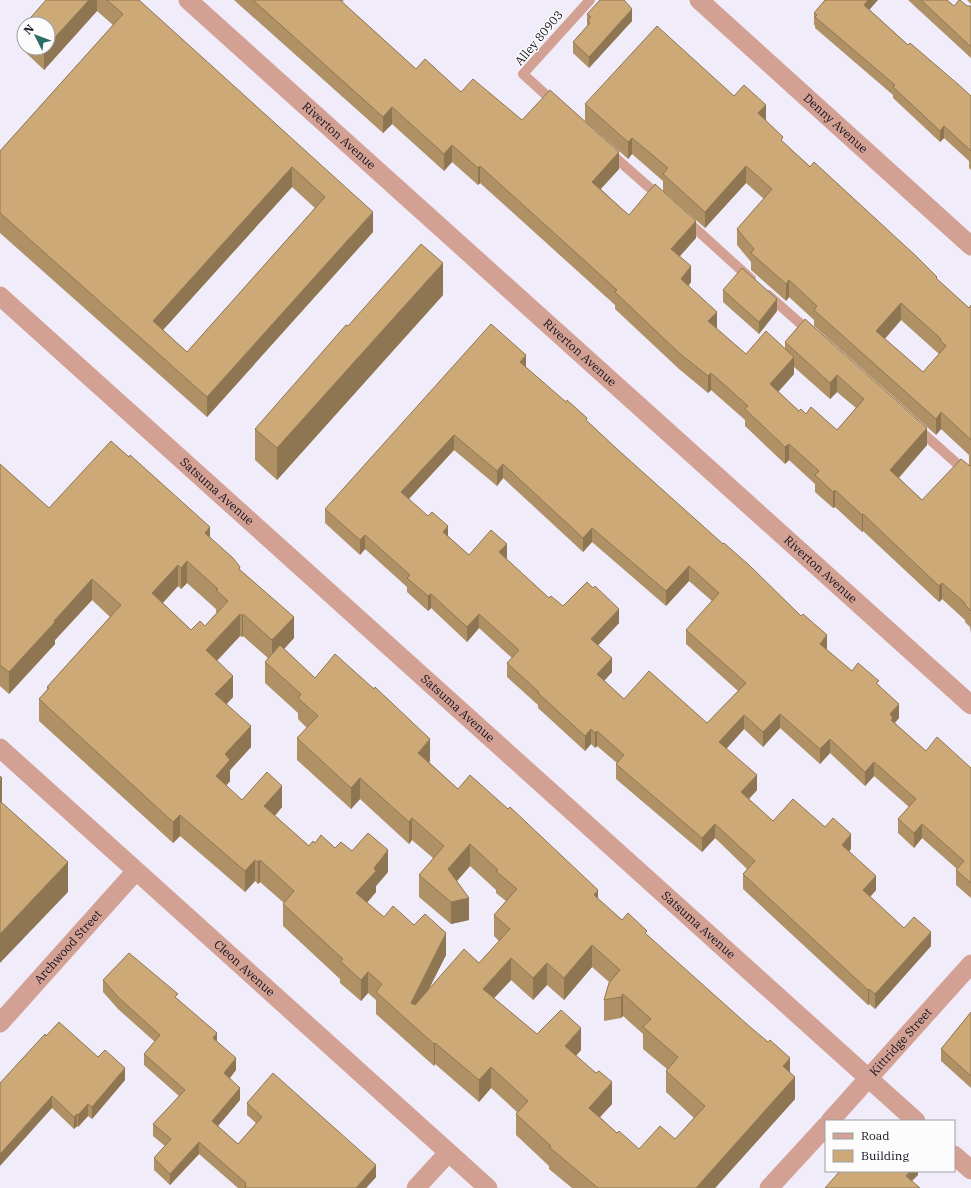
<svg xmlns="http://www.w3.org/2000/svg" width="971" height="1188" viewBox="0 0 971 1188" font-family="'IBM Plex Serif',serif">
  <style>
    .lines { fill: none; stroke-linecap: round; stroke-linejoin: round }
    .lane { stroke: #d3a194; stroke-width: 10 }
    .street { stroke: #d3a194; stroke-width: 19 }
    .wall { fill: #af9165; fill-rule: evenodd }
    .shaded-wall { fill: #8f7653 }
    .building { fill: #cca976; stroke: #8f7653; fill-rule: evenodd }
    .labels { text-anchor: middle; stroke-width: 3; stroke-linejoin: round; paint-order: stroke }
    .street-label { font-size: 12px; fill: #13101b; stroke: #fcfcfc }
  </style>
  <rect width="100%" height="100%" fill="#f0ecfa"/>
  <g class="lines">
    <path class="lane" d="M 556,104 L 523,74 L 590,0
      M 609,152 L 660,197
      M 687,221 L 751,279
      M 768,295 L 810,332
      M 917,428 L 971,476"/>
    <g class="street">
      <path id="s1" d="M 188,0 L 971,705"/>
      <path id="s2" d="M 699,0 L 971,246"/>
      <path id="s3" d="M 0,296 L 916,1121"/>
      <path id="s4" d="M 0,748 L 488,1188"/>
      <path id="s5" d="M 0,1023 L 136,871"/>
      <path id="s6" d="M 830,1121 L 971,964"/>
      <path d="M 954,1155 L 971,1170"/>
      <path d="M 416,1188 L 448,1153"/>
      <path d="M 769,1188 L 826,1126"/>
    </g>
  </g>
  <path class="wall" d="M 46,0 L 139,0 L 373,232 L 207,417 L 0,233 L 0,151 L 113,25 L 97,11 L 44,70 L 21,48 L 21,28 L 24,25 L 24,48 L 48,48 ZM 292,187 L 315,208 L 187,352 L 163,330 Z
    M 234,0 L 344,0 L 342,2 L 416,69 L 461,92 L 522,120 L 619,169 L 601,189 L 622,209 L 629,215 L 696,238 L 680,256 L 691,282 L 688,286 L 716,329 L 746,354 L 785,348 L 785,342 L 805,319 L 927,445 L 899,478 L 922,500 L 969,465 L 969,455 L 941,429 L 936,435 L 814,326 L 814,320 L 789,297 L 786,301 L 751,270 L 751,262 L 737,245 L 737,229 L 764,199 L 746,183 L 705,228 L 663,191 L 663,181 L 632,154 L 628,159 L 585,121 L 585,104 L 734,96 L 766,121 L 783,142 L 969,308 L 971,305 L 971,633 L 970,627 L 965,622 L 965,620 L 942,599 L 939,602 L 863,531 L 862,532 L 835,507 L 833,508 L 815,492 L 815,484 L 789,460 L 785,464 L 745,426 L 745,420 L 711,390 L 708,393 L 679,369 L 615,309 L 615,305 L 480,183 L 478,185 L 452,162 L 444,171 L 392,124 L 383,133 ZM 901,320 L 939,354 L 923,372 L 885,339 ZM 794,367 L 830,399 L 837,392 L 856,408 L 837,430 L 799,411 L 778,392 L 794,374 Z
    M 908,0 L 947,0 L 954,6 L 971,6 L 971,58 Z
    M 967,0 L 971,0 L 971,4 Z
    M 870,10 L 908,45 L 971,96 L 971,170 L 969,168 L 969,161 L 944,138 L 940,142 L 893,98 L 893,95 L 815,28 L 815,26 L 814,24 L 814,13 Z
    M 587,14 L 632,21 L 589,68 L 573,53 L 573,42 L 587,26 Z
    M 723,290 L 777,311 L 759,334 L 723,302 Z
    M 443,295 L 277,480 L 255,460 L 255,429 L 348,326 Z
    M 526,368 L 587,421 L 827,650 L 852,671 L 879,685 L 899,718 L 895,723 L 926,751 L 971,768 L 971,898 L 956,885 L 956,870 L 957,869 L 922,838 L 914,848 L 898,833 L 898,819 L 909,807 L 874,776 L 865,786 L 830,753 L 820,764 L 780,728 L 763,747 L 744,729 L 726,749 L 757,790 L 749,799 L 773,821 L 825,827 L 851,849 L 849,851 L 876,890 L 870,897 L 904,928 L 931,946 L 875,1009 L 869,1004 L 868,1005 L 743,889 L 743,874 L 747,869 L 715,838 L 702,852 L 616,779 L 616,764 L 617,763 L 597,746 L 595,748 L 591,744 L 585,751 L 538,708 L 538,705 L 507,677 L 507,663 L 512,658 L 479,628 L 467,642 L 431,608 L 428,611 L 407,592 L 407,587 L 365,549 L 360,555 L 325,523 L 325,509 ZM 454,450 L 497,486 L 503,478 L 583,552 L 592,542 L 666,606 L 689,581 L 712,601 L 686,630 L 686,644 L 738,691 L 707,723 L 624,699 L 604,681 L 612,672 L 598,645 L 619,623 L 563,606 L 549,598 L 506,559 L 507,558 L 469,555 L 448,536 L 409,499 Z
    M 0,464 L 49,508 L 210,538 L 240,570 L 294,638 L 284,649 L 315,678 L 430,761 L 429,762 L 458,789 L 598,899 L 622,920 L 647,935 L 790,1073 L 795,1099 L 715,1188 L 572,1188 L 549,1169 L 549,1166 L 516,1135 L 516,1114 L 517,1112 L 491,1088 L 479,1102 L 435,1064 L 434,1066 L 376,1014 L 376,1000 L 368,993 L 361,1001 L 340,983 L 340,979 L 283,926 L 283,904 L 284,903 L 260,882 L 258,884 L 255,881 L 245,892 L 180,836 L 173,843 L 39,721 L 39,699 L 47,690 L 47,687 L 110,617 L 92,600 L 55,640 L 55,644 L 9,694 L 0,686 ZM 187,583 L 216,609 L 216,612 L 217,612 L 205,626 L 191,630 L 163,603 L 178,586 L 181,589 ZM 240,636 L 242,637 L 243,636 L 268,658 L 265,662 L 265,683 L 298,713 L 298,719 L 307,728 L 297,738 L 297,760 L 351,809 L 360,799 L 409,844 L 412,840 L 433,858 L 419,875 L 419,897 L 451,924 L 469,920 L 457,881 L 470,866 L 496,890 L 496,893 L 506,901 L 494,915 L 494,936 L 499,941 L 479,963 L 428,991 L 446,955 L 384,917 L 367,903 L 376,892 L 376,886 L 388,872 L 352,851 L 335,848 L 315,843 L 309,846 L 275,816 L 282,807 L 242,800 L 226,786 L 230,781 L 230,770 L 251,747 L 227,704 L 233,697 L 217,661 ZM 592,967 L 609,982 L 604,1000 L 604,1021 L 621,1018 L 623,1016 L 643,1034 L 643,1049 L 667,1069 L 666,1071 L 666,1092 L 694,1118 L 675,1139 L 639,1149 L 617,1133 L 600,1117 L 612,1104 L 576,1056 L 581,1050 L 537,1034 L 494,998 L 511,980 L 533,1000 L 547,985 L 564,1000 Z
    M 103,980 L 178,999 L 217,1041 L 236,1070 L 230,1078 L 240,1100 L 218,1126 L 238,1144 L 256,1123 L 247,1115 L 247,1103 L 376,1177 L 366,1188 L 238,1188 L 199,1154 L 170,1185 L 154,1170 L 154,1158 L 165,1146 L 153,1136 L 153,1124 L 179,1096 L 144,1065 L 144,1054 L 155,1042 L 118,1009 L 103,992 Z
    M 971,1012 L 971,1088 L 941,1061 L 941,1049 Z
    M 46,1036 L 125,1080 L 92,1119 L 88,1116 L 78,1127 L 77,1126 L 74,1129 L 52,1108 Z"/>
  <path class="shaded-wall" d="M 89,0 L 97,0 L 97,11 L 44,70 L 44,49 L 46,48 L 48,48 L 48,45 Z
    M 868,0 L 878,0 L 864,16 L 864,5 Z
    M 632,9 L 632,21 L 589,68 L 589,57 Z
    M 766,105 L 766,122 L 758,113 Z
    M 392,107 L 392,124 L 383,133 L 383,117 Z
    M 944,126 L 944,138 L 940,142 L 940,131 Z
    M 632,138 L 632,154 L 628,159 L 628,142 Z
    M 452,145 L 452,162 L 444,171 L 444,154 Z
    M 619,152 L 619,169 L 592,198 L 592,182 Z
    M 480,166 L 480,183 L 478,185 L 478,168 Z
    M 746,166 L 746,183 L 705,228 L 705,212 Z
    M 292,167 L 292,187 L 153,341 L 153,321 Z
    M 373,212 L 373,232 L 207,417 L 207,397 Z
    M 696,221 L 696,238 L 671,266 L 671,249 Z
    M 443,263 L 443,295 L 277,480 L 277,448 Z
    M 691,266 L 691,282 L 681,296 L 681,279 Z
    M 789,280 L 789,297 L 786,301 L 786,284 Z
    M 777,299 L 777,311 L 759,334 L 759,322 Z
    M 901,303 L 901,320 L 876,348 L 876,331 Z
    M 717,312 L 717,329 L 708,338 L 708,321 Z
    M 526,355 L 526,370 L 520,362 Z
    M 794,357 L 794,374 L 770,401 L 770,384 Z
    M 711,373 L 711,390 L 708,393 L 708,376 Z
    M 837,375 L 837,392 L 830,399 L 830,383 Z
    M 941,412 L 941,429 L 936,435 L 936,419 Z
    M 927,428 L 927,445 L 890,487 L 890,470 Z
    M 454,435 L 454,450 L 401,507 L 401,492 Z
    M 789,444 L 789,460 L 785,464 L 785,447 Z
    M 503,464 L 503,478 L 497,486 L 497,471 Z
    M 835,490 L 835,507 L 833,508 L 833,492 Z
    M 863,514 L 863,531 L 862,532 L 862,515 Z
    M 448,526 L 448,541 L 443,532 Z
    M 210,527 L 210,548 L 205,533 Z
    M 592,528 L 592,542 L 583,552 L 583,538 Z
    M 365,535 L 365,549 L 360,555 L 360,540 Z
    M 507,544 L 507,558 L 499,567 L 499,552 Z
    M 187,561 L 187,583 L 181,589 L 181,568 Z
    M 178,565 L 178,586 L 152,614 L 152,593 Z
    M 689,566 L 689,581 L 666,606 L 666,591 Z
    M 92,579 L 92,600 L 55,640 L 55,644 L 9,694 L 9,672 L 54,621 Z
    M 942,583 L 942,599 L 939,602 L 939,586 Z
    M 431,594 L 431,608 L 428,611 L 428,596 Z
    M 619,609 L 619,623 L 591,653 L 591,639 Z
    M 240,614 L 240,636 L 206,672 L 206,650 Z
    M 243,614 L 243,636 L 242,637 L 242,616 Z
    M 479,614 L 479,628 L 467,642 L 467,627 Z
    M 294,617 L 294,638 L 272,662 L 272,640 Z
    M 827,635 L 827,650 L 820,644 Z
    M 612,658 L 612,672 L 597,689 L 597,674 Z
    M 233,676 L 233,697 L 215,715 L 215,694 Z
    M 899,704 L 899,718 L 893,724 L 893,732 L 890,714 Z
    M 780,714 L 780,728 L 763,747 L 763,732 Z
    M 744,715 L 744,729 L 719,757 L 719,742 Z
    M 251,726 L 251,747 L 230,770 L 230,781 L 216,797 L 216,776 L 225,754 Z
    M 591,729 L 591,744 L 585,751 L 585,736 Z
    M 597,731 L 597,746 L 595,748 L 595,733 Z
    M 430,739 L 430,761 L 418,774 L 418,753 Z
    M 830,739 L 830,753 L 820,764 L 820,749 Z
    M 874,762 L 874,776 L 865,786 L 865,772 Z
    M 757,775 L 757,790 L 741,807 L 741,792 Z
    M 2,778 L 2,808 L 0,810 L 0,781 Z
    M 360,778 L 360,799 L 351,809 L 351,788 Z
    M 282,786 L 282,807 L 264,828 L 264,806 Z
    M 180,815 L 180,836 L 173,843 L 173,822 Z
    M 412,818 L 412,840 L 409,844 L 409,822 Z
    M 715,824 L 715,838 L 702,852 L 702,838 Z
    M 922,824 L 922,838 L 914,848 L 914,833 Z
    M 851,834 L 851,849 L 842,859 L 842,845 Z
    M 470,844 L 470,866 L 448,891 L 448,869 Z
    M 388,850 L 388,872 L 376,886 L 376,892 L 356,915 L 356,893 L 374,868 Z
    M 255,860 L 255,881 L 245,892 L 245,871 Z
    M 260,860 L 260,882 L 258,884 L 258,862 Z
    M 68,862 L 68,892 L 0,963 L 0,934 Z
    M 876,876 L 876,890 L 863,905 L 863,890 Z
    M 598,890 L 598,912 L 594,895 Z
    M 469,898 L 469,920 L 451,924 L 451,902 Z
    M 931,932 L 931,946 L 875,1009 L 875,994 Z
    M 446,933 L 446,955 L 411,1024 L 411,1003 Z
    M 592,945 L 592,967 L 564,1000 L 564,978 Z
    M 511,958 L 511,980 L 483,1010 L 483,989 Z
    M 547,963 L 547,985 L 533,1000 L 533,978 Z
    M 368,972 L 368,993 L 361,1001 L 361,980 Z
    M 869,989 L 869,1004 L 868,1005 L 868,990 Z
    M 623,994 L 623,1016 L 621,1018 L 621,997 Z
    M 581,1028 L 581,1050 L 565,1067 L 565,1046 Z
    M 217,1033 L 217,1045 L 213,1038 Z
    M 435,1043 L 435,1064 L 434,1066 L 434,1044 Z
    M 236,1058 L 236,1070 L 224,1085 L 224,1073 Z
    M 790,1058 L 790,1080 L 783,1066 Z
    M 491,1067 L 491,1088 L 479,1102 L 479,1080 Z
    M 125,1068 L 125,1080 L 92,1119 L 92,1107 Z
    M 795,1077 L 795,1099 L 715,1188 L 696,1188 Z
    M 612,1082 L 612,1104 L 589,1129 L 589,1108 Z
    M 240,1088 L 240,1100 L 212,1133 L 212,1121 Z
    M 52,1096 L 52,1108 L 0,1166 L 0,1154 Z
    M 88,1104 L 88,1116 L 78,1127 L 78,1115 Z
    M 77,1114 L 77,1126 L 74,1129 L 74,1117 Z
    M 199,1142 L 199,1154 L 170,1185 L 170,1174 Z
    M 376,1165 L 376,1177 L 366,1188 L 356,1188 Z
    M 910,1171 L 918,1171 L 918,1175 L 906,1187 L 906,1176 Z"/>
  <path class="building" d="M 46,0 L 89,0 L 48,45 L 48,24 L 25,24 Z
    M 107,0 L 139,0 L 373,212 L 207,397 L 0,213 L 0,151 L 123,14 ZM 292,167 L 325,197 L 187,352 L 153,321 Z
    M 253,0 L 340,0 L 416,69 L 425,59 L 461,92 L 473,79 L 522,120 L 550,90 L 619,152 L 592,182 L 622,209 L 629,215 L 655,184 L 696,221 L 671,249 L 691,266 L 681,279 L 717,312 L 708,321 L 746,354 L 766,331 L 794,357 L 770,384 L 799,411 L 801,409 L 806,414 L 811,407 L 837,430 L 864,399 L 837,375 L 830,383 L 785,342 L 805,319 L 927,428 L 890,470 L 922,500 L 961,459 L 970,466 L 971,465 L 971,611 L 965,605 L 965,603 L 942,583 L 939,586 L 863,514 L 862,515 L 835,490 L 833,492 L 815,475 L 819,471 L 789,444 L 785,447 L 745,409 L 748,406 L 711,373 L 708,376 L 679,353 L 615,292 L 617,290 L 480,166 L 478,168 L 452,145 L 444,154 L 392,107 L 383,117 Z
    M 600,0 L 624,0 L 632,9 L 589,57 L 573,42 L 590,23 L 588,20 L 591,17 L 587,14 Z
    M 825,0 L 868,0 L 864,5 L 908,45 L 910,43 L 959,85 L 971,96 L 971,151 L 944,126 L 940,131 L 893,87 L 895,85 L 815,17 L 817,15 L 814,13 Z
    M 921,0 L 947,0 L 954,6 L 959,0 L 960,0 L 967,6 L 971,6 L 971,47 Z
    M 24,25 L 24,31 L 21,28 Z
    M 657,26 L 734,96 L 744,85 L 766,105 L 758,113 L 783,137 L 781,140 L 810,167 L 814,162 L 916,256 L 937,277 L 936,278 L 969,308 L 971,305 L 971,440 L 941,412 L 936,419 L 814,310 L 817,306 L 789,280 L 786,284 L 751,253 L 754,249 L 737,229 L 772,189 L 746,166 L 705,212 L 663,174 L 668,168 L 632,138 L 628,142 L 585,104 ZM 901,303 L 941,339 L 940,340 L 946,346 L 923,372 L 876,331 Z
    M 421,244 L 443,263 L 277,448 L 255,429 L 346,325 L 348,326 Z
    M 742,268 L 777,299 L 759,322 L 723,290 Z
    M 491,324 L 526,355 L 520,362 L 566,402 L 567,400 L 587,418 L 586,420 L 617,449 L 723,544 L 724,543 L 749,565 L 801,616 L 803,614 L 827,635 L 820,644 L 852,671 L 858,663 L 879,681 L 876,683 L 899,704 L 890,714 L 893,718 L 891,720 L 926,751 L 937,737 L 971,768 L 971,883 L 956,870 L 964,861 L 922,824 L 914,833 L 898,819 L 916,799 L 874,762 L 865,772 L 830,739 L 820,749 L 780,714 L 763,732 L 744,715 L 719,742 L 757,775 L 741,792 L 773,821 L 793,799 L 825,827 L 833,818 L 851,834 L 842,845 L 876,876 L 863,890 L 904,928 L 914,917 L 931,932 L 875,994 L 869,989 L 868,990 L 743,874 L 755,861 L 715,824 L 702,838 L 616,764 L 624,755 L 597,731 L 595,733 L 591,729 L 585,736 L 538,693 L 539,692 L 507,663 L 519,650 L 479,614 L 467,627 L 431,594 L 428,596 L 407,578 L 410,575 L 365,535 L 360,540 L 325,509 ZM 454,435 L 497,471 L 503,464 L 583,538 L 592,528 L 666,591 L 689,566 L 719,593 L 686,630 L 746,683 L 707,723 L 649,671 L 624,699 L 597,674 L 612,658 L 591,639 L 619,609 L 595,586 L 593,588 L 587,582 L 563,606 L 551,596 L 549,598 L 499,552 L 507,544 L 491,530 L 469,555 L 443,532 L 448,526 L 432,512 L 428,516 L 401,492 Z
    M 111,441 L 129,457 L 130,455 L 210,527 L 205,533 L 233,558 L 240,567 L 239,569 L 294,617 L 272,640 L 243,614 L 242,616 L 240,614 L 206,650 L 233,676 L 215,694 L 251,726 L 225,754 L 230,760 L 216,776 L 242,800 L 267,772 L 282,786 L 264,806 L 309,846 L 313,841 L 315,843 L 321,835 L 335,848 L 341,842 L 352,851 L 368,833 L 388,850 L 374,868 L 376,871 L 356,893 L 384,917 L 393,906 L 414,925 L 425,914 L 446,933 L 411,1003 L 415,1005 L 464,949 L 479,963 L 510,929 L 494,915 L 517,889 L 496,871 L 498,870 L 470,844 L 448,869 L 469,898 L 451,902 L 419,875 L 444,846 L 412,818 L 409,822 L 360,778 L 351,788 L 297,738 L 318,716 L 298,698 L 301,694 L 265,662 L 280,645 L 315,678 L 335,654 L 374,689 L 375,687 L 430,739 L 418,753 L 458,789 L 470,775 L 508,809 L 510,807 L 598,890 L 594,895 L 622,920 L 628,913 L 647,931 L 645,933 L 749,1026 L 768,1042 L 770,1040 L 790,1058 L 783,1066 L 795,1077 L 696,1188 L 598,1188 L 549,1147 L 551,1146 L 516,1114 L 528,1101 L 491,1067 L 479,1080 L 435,1043 L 434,1044 L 376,992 L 382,984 L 368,972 L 361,980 L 340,961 L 343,959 L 283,904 L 294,891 L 260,860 L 258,862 L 255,860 L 245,871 L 180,815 L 173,822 L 39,699 L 49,688 L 47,687 L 121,605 L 92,579 L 54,621 L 55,622 L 9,672 L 0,665 L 0,464 L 49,508 ZM 187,561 L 218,589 L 216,590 L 228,601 L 205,626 L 200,621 L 191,630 L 152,593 L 178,565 L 181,568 ZM 592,945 L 620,970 L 609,983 L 604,1000 L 621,997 L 623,994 L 651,1019 L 643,1027 L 678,1057 L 666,1071 L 705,1106 L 675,1139 L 660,1126 L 639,1149 L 619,1131 L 617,1133 L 589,1108 L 612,1082 L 599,1071 L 596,1073 L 565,1046 L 581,1028 L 561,1010 L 537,1034 L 483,989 L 511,958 L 533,978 L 547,963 L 564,978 Z
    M 0,776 L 2,778 L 0,781 Z
    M 0,801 L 68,862 L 0,934 Z
    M 129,953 L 178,994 L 175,997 L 217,1033 L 213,1038 L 236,1058 L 224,1073 L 240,1088 L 212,1121 L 238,1144 L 262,1117 L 247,1103 L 273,1073 L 376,1165 L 356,1188 L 245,1188 L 246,1183 L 199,1142 L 170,1174 L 154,1158 L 171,1139 L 153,1124 L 185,1090 L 144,1054 L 160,1035 L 118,997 L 103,980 Z
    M 971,1012 L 971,1076 L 941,1049 Z
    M 59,1022 L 98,1057 L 105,1050 L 125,1068 L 92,1107 L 88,1104 L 78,1115 L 77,1114 L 74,1117 L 52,1096 L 0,1154 L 0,1083 L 45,1034 L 46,1036 Z
    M 840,1171 L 910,1171 L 906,1176 L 920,1188 L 825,1188 Z"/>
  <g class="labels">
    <g class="street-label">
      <text transform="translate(539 38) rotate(-50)" y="4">Alley 80903</text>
      <text dy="4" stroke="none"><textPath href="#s2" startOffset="184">Denny Avenue</textPath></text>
      <text dy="4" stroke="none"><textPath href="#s1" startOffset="203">Riverton Avenue</textPath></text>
      <text dy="4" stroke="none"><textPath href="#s1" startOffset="527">Riverton Avenue</textPath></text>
      <text dy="4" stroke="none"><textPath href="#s3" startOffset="292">Satsuma Avenue</textPath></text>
      <text dy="4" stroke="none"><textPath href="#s1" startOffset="851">Riverton Avenue</textPath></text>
      <text dy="4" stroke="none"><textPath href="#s3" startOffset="616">Satsuma Avenue</textPath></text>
      <text dy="4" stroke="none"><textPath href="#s3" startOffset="940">Satsuma Avenue</textPath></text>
      <text dy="4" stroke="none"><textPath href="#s5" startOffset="102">Archwood Street</textPath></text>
      <text dy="4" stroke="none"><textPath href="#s4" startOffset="329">Cleon Avenue</textPath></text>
      <text dy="4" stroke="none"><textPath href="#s6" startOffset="106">Kittridge Street</textPath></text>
    </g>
  </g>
  <rect x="825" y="1120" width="130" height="52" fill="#fcfcfc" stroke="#9f9ea2"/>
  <rect x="833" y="1133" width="20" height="6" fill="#d3a194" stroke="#9f9ea2"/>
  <text x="861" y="1140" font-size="12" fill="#13101b">Road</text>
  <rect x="833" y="1150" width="20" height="12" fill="#cca976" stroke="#9f9ea2"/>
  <text x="861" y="1160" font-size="12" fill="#13101b">Building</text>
  <g transform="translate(36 36) rotate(312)"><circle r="19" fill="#fcfcfc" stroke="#9f9ea2"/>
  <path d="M0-3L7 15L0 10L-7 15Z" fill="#296f65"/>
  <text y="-6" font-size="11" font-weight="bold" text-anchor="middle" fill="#13101b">N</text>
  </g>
</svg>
